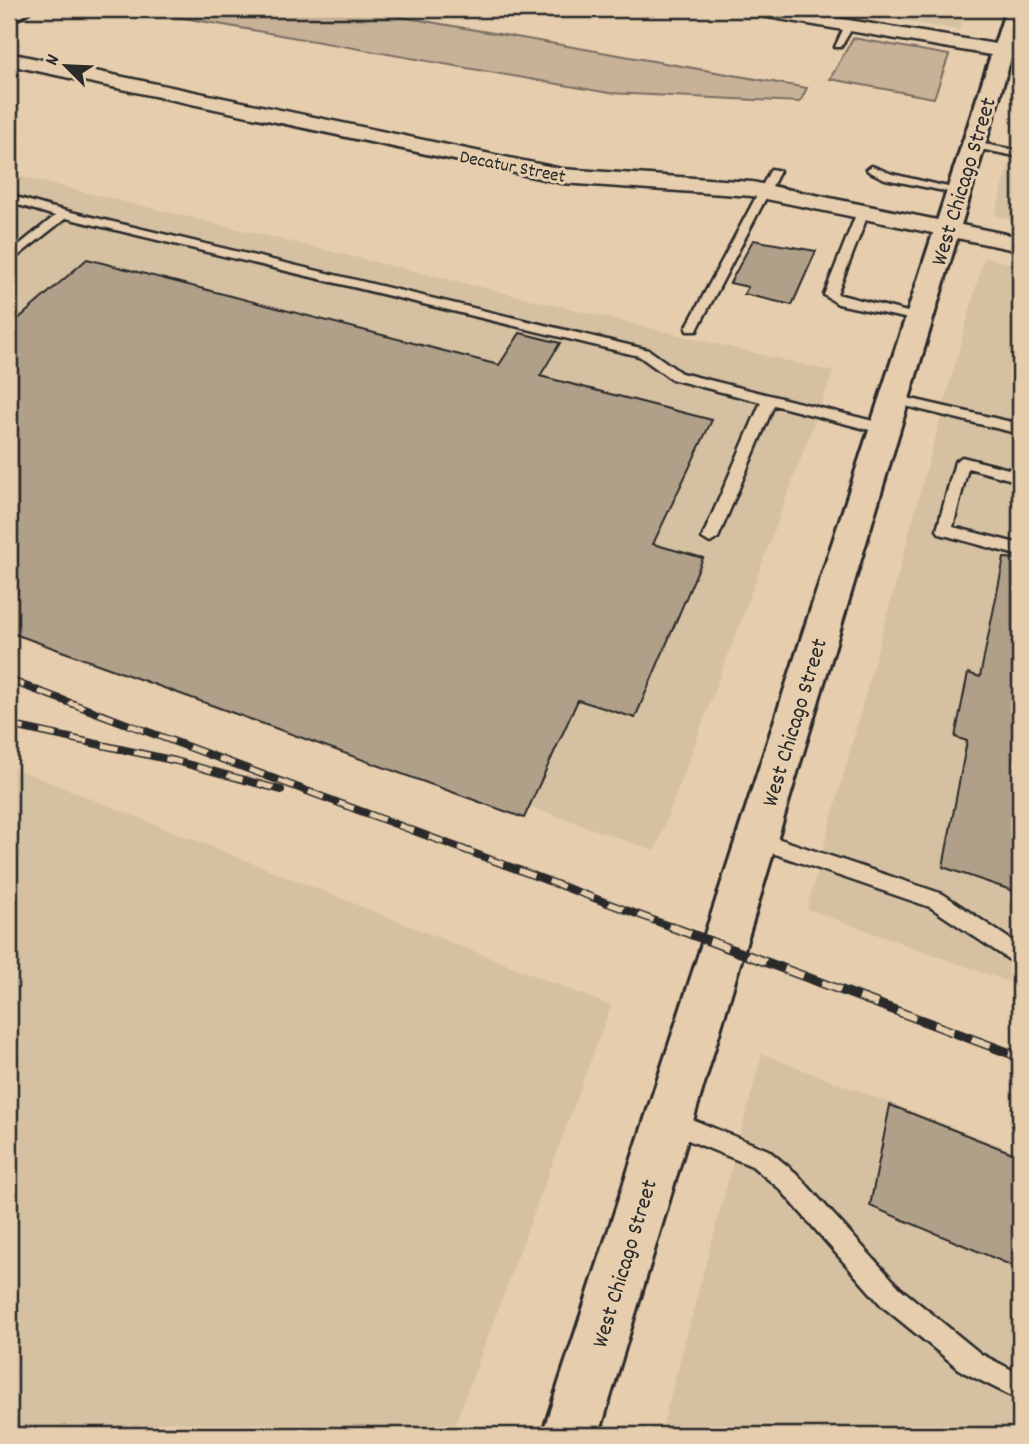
<svg xmlns="http://www.w3.org/2000/svg" width="1029" height="1444" viewBox="0 0 1029 1444" font-family="Dekko,sans-serif">
  <style>
    .built { fill: #d5c0a2 }
    .green { fill: #c7b298; stroke: #796e62; stroke-width: 2 }
    .building { fill: #b1a089; stroke: #2b2b2b; stroke-width: 2 }
    .lines { fill: none; stroke-linecap: round; stroke-linejoin: round }
    .lane-casing { stroke: #2b2b2b; stroke-width: 5 }
    .street-casing { stroke: #2b2b2b; stroke-width: 5 }
    .secondary-casing { stroke: #2b2b2b; stroke-width: 6 }
    .lane { fill: #e5cdad; fill-rule: evenodd }
    .street { fill: #e5cdad; fill-rule: evenodd }
    .secondary { fill: #e5cdad; fill-rule: evenodd }
    .rail-far1-casing { stroke: #2b2b2b; stroke-width: 8 }
    .rail-casing { stroke: #2b2b2b; stroke-width: 10 }
    .rail-far1 { stroke: #e5cdad; stroke-width: 5; stroke-dasharray: 16; stroke-linecap: butt }
    .rail { stroke: #e5cdad; stroke-width: 7; stroke-dasharray: 20; stroke-linecap: butt }
    .labels { text-anchor: middle; stroke-width: 6; stroke-linejoin: round; paint-order: stroke }
    .far-street-label { font-size: 19px; fill: #2b2b2b; stroke: #e5cdad }
    .street-label { font-size: 23px; fill: #2b2b2b; stroke: #e5cdad }
  </style>
  <rect width="100%" height="100%" fill="#e5cdad"/>
  <filter id="ink" filterUnits="userSpaceOnUse"><feTurbulence type="fractalNoise" baseFrequency=".0143" numOctaves="2"/><feDisplacementMap in="SourceGraphic" scale="14" xChannelSelector="R" yChannelSelector="G"/><feConvolveMatrix kernelMatrix="1 2 1 2 8 2 1 2 1" color-interpolation-filters="sRGB"/></filter>
  <g filter="url(#ink)">
    <path class="built" d="M 830,9 L 967,9 L 959,30 Z
      M 1015,143 L 1020,144 L 1020,222 L 995,215 Z
      M 9,174 L 833,372 L 655,851 L 9,621 Z
      M 984,258 L 1020,265 L 1020,986 L 807,909 Z
      M 9,766 L 611,1006 L 451,1435 L 9,1435 Z
      M 762,1054 L 1020,1153 L 1020,1435 L 660,1435 Z"/>
    <path class="green" d="M 133,9 L 356,9 L 807,88 L 800,102 L 609,93 Z
      M 853,38 L 949,55 L 934,98 L 830,79 Z"/>
    <path class="building" d="M 753,240 L 816,251 L 792,305 L 744,294 L 748,287 L 730,283 Z
      M 87,259 L 499,365 L 520,333 L 560,343 L 540,376 L 712,420 L 653,544 L 703,558 L 635,718 L 578,700 L 524,818 L 9,632 L 9,327 Z
      M 1004,558 L 1020,559 L 1020,893 L 943,867 L 967,741 L 955,737 L 968,673 L 980,677 Z
      M 890,1105 L 1020,1156 L 1020,1269 L 870,1206 Z"/>
    <g class="lines">
      <g class="lane-casing">
        <path id="lane" d="M 846,23 L 854,25 L 841,47 L 835,47 Z
          M 974,142 L 1020,151 L 1020,157 L 970,147 L 969,145 Z
          M 872,166 L 892,174 L 965,191 L 959,194 L 885,179 L 868,171 L 867,169 Z
          M 771,169 L 780,171 L 698,328 L 697,331 L 687,331 L 686,328 Z
          M 9,195 L 50,207 L 649,350 L 681,373 L 885,424 L 892,429 L 885,434 L 774,405 L 718,538 L 710,543 L 702,538 L 761,402 L 671,379 L 639,356 L 66,218 L 9,263 L 9,253 L 55,216 L 9,202 Z
          M 863,209 L 869,212 L 837,294 L 923,316 L 923,322 L 838,304 L 824,295 L 857,212 Z
          M 894,395 L 1020,424 L 1020,434 L 889,402 L 889,396 Z
          M 962,457 L 1020,472 L 1020,482 L 968,468 L 953,527 L 1020,544 L 1020,556 L 940,534 L 937,530 L 955,462 Z
          M 756,831 L 943,894 L 1020,946 L 1020,967 L 930,907 L 749,845 L 747,839 L 749,833 Z
          M 669,1110 L 768,1150 L 796,1173 L 900,1288 L 981,1354 L 1020,1374 L 1020,1400 L 963,1372 L 882,1306 L 780,1189 L 752,1166 L 661,1129 L 658,1121 L 661,1113 Z"/>
      </g>
      <g class="street-casing">
        <path id="street" d="M 13,9 L 34,9 L 9,24 L 9,11 Z
          M 741,9 L 781,9 L 1020,48 L 1020,60 L 750,14 Z
          M 9,53 L 562,169 L 752,182 L 1020,237 L 1020,251 L 752,196 L 562,183 L 9,65 Z"/>
      </g>
      <g class="secondary-casing">
        <path id="secondary" d="M 1006,9 L 1020,9 L 1020,28 L 599,1435 L 542,1435 Z"/>
      </g>
      <use href="#lane" class="lane"/>
      <use href="#street" class="street"/>
      <use href="#secondary" class="secondary"/>
      <g class="rail-far1-casing">
        <path id="rail-far1" d="M 9,680 L 677,929
          M 9,725 L 176,761 L 281,790"/>
      </g>
      <g class="rail-casing">
        <path id="rail" d="M 672,927 L 1020,1057"/>
      </g>
      <use href="#rail-far1" class="rail-far1"/>
      <use href="#rail" class="rail"/>
    </g>
  </g>
  <g class="labels">
    <g class="far-street-label">
      <text transform="translate(513 165) rotate(11)" y="7">Decatur Street</text>
    </g>
    <g class="street-label">
      <text transform="translate(962 181) rotate(-73)" y="8">West Chicago Street</text>
      <text transform="translate(793 722) rotate(-73)" y="8">West Chicago Street</text>
      <text transform="translate(623 1263) rotate(-73)" y="8">West Chicago Street</text>
    </g>
  </g>
  <rect width="1029" height="1444" fill="none" stroke="#e5cdad" stroke-width="35"/>
  <rect x="18" y="18" width="994" height="1409" fill="none" stroke="#2b2b2b" stroke-width="2.5" filter="url(#ink)"/>
  <g transform="translate(66 66) rotate(294)" stroke="#e5cdad" stroke-width="5" paint-order="stroke">
  <path d="M0-5L12 26L0 18L-12 26Z" fill="#2b2b2b"/>
  <text y="-10" font-size="19" font-weight="bold" text-anchor="middle" fill="#2b2b2b">N</text>
  </g>
</svg>
